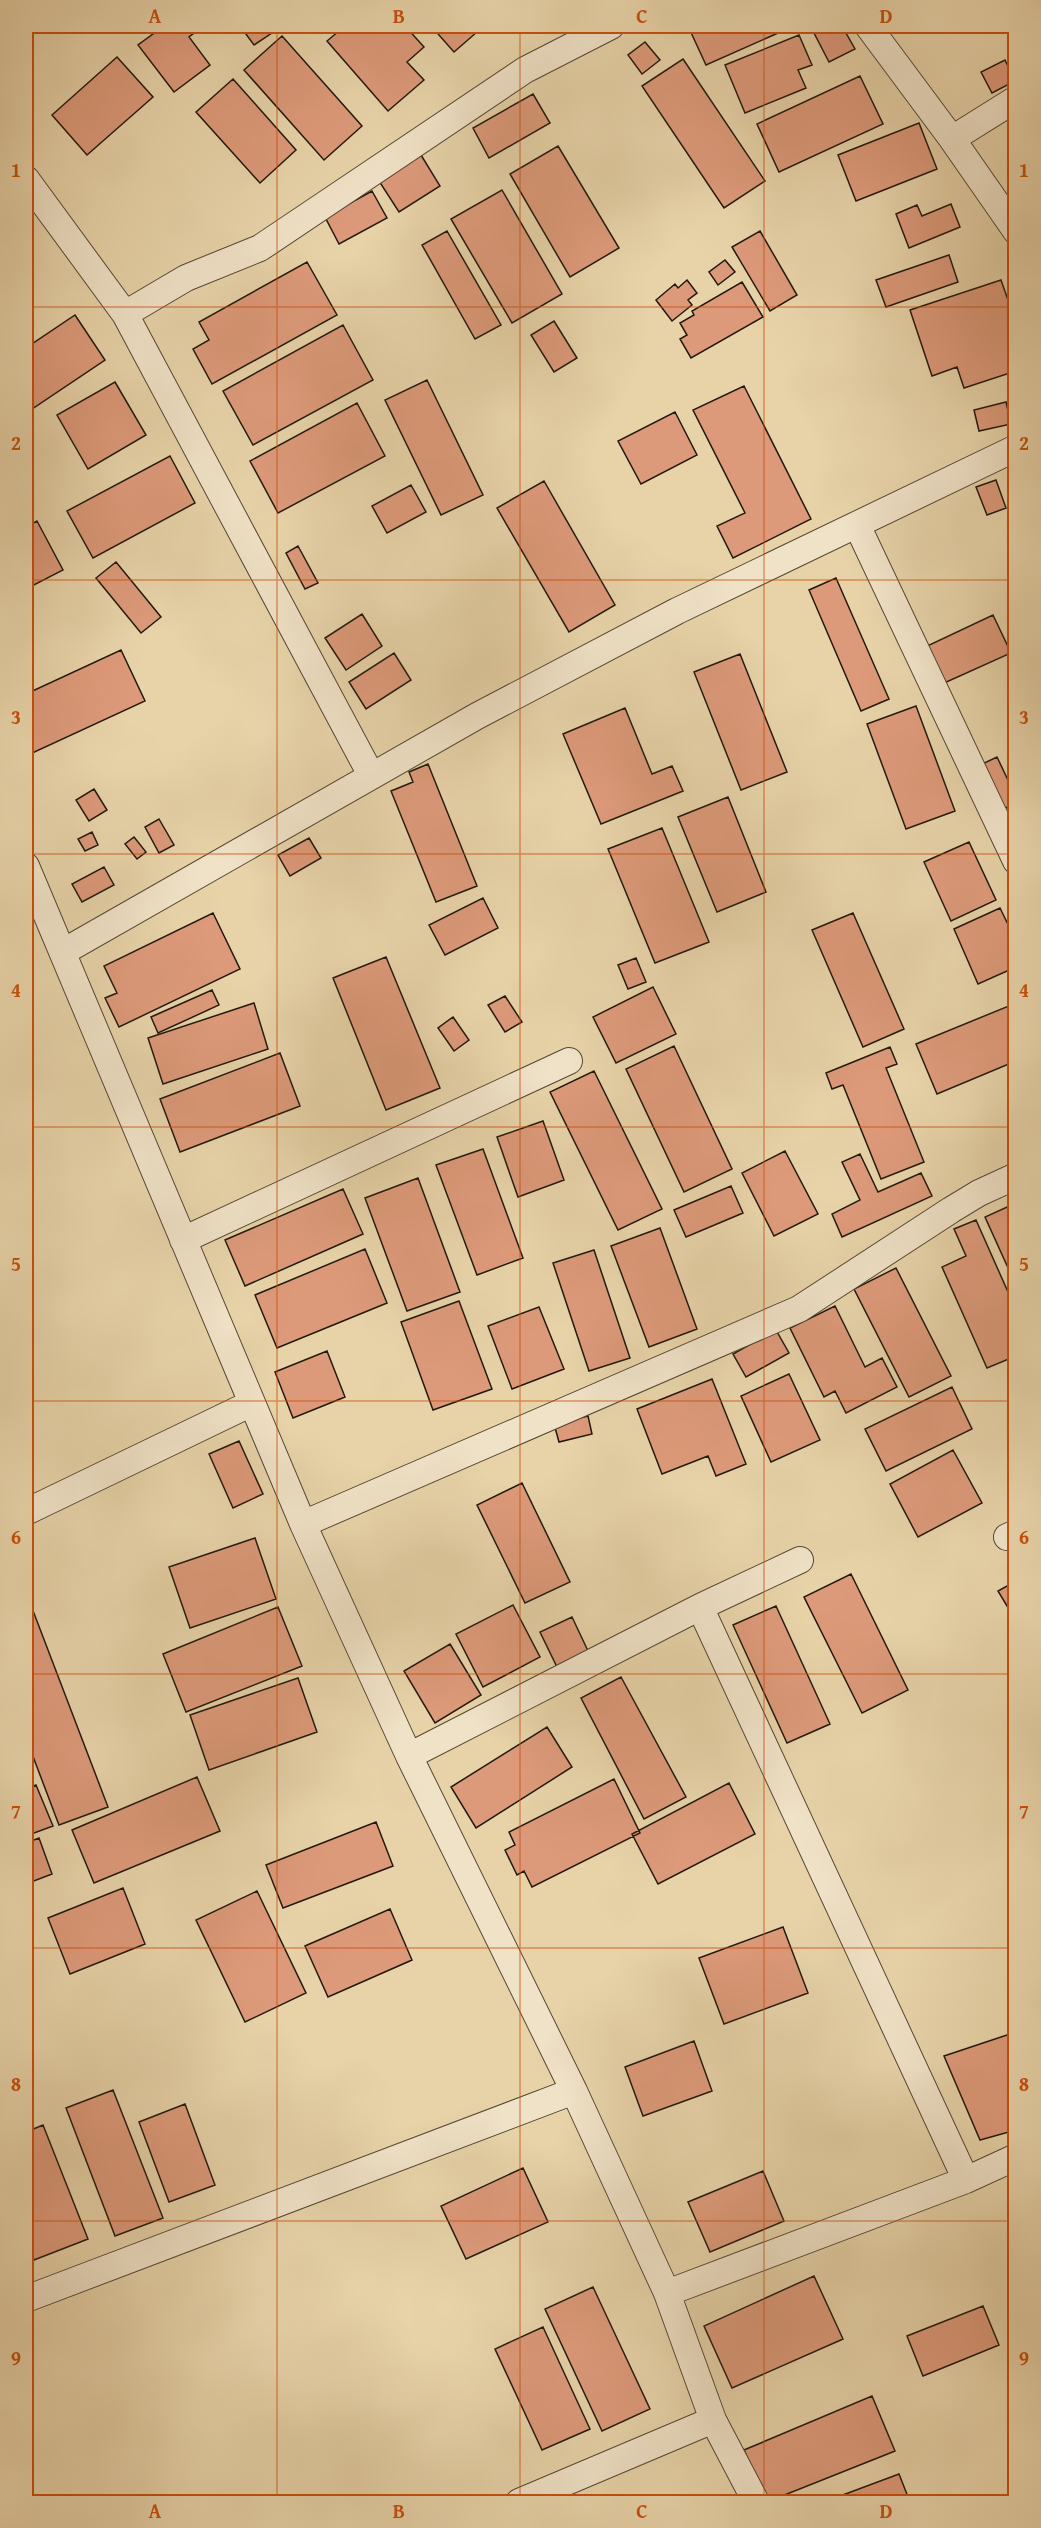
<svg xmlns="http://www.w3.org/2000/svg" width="1041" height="2528" viewBox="0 0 1041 2528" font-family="'Gentium Book Plus',serif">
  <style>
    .building { fill: #dd9a7a; stroke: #22190e; stroke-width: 1.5 }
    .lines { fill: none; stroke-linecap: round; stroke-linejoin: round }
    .minor-casing { stroke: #544835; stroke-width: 28 }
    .minor { stroke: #f0e2c7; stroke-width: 26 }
    .grid { fill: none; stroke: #ca4f0c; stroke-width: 1.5; stroke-opacity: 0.55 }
    .neatline { fill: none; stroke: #ca4f0c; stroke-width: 2 }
    .grid-label { font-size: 20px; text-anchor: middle; font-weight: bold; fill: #ca4f0c }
  </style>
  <rect width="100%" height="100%" fill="#e8d3a9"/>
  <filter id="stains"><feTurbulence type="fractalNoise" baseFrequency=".00333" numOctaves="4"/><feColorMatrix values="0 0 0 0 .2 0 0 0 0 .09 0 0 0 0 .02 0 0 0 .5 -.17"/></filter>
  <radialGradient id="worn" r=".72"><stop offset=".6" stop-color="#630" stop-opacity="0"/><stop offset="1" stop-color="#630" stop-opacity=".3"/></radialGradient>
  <path class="building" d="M 164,26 L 195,26 L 198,30 L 189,37 L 210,65 L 174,92 L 138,45 Z
    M 240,26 L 280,26 L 281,27 L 254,45 Z
    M 345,26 L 405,26 L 424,47 L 407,62 L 424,80 L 388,111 L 327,41 Z
    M 431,26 L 472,26 L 477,32 L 454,52 Z
    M 688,26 L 794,26 L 706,65 Z
    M 824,26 L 842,26 L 855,49 L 829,62 L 813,31 Z
    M 799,35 L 812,65 L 798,70 L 806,88 L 745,113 L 725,65 Z
    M 282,36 L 362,126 L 324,160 L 244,70 Z
    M 645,42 L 660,60 L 642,74 L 628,55 Z
    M 117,57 L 153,97 L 87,155 L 52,115 Z
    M 683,59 L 765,181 L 724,208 L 642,86 Z
    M 1005,60 L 1015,81 L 992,93 L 981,72 Z
    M 860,76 L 883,124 L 779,172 L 757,124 Z
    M 233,79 L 296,150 L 260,183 L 196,112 Z
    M 533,94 L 550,123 L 489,158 L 473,128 Z
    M 919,123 L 937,169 L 856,201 L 838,155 Z
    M 558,146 L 619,248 L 570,277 L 510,174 Z
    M 421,155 L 440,186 L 399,212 L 379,181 Z
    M 502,190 L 562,294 L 512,323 L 451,219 Z
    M 372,191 L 387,218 L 339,244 L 325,217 Z
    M 951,204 L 960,227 L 909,248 L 896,214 L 917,205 L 922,216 Z
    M 447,231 L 501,325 L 475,339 L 422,245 Z
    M 760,231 L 797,295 L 770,311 L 732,247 Z
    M 949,255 L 958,282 L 886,307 L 876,280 Z
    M 725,260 L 735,272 L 718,285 L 709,272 Z
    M 307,262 L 337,315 L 212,384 L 193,349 L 209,340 L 199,322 Z
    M 687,280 L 697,293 L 688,300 L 692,305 L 672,321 L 656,300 L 675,284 L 678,288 Z
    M 1001,280 L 1016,323 L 1016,371 L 964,388 L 957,367 L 932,376 L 910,310 Z
    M 742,282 L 763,317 L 691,358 L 680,339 L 687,335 L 680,323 L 694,315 L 692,311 Z
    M 75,315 L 105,360 L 26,413 L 26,348 Z
    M 554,321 L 577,358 L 554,372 L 531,335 Z
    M 343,325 L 373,380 L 253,445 L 223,391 Z
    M 427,380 L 483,495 L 441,515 L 385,400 Z
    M 115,382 L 146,435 L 88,469 L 57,415 Z
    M 744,386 L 811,519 L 733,558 L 717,526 L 745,513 L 693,410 Z
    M 1006,402 L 1011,424 L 979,431 L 974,410 Z
    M 357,403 L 385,456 L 278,513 L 250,461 Z
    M 675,412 L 697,455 L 641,484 L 618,441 Z
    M 170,456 L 195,503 L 93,558 L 67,511 Z
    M 996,480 L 1006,508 L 987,515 L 976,487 Z
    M 544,481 L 615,605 L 569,632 L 497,508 Z
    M 411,485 L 426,512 L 387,533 L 372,506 Z
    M 37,521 L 63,570 L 26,589 L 26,527 Z
    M 298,546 L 318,583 L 305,589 L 286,553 Z
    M 116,562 L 161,617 L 141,633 L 96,578 Z
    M 836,578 L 889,699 L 861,711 L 809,590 Z
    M 362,614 L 382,646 L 346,670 L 325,638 Z
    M 993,615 L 1011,653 L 942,684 L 925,647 Z
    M 121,650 L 145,701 L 28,755 L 26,749 L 26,694 Z
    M 394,653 L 411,680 L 366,709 L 349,682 Z
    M 740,654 L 787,772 L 741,790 L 694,672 Z
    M 916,706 L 955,811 L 906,829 L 867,724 Z
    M 625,708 L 652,774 L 672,766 L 683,791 L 601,824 L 563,734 Z
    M 997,757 L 1016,797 L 1016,803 L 997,812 L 976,767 Z
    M 428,764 L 477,886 L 436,902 L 391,791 L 413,782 L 409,772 Z
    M 94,789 L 107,810 L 89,821 L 76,800 Z
    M 728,797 L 766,892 L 717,912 L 678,817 Z
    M 159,819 L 174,845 L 159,853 L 145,827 Z
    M 662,828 L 709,942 L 655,963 L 608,849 Z
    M 92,832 L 98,845 L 85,851 L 78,839 Z
    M 134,837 L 146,852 L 137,859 L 125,844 Z
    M 309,838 L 321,858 L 290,876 L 278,855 Z
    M 969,842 L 996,900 L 951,921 L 924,862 Z
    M 104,867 L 114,885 L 82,902 L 72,884 Z
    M 483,898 L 498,928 L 445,955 L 429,925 Z
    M 1000,908 L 1016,941 L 1016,967 L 978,984 L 954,929 Z
    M 213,913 L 240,969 L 119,1027 L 105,998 L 117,993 L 104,966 Z
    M 853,913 L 904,1029 L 863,1047 L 812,930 Z
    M 386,957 L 440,1088 L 386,1110 L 333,978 Z
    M 636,958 L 646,982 L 628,989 L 618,965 Z
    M 653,987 L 676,1034 L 616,1063 L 593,1017 Z
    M 212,990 L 219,1005 L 158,1033 L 151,1017 Z
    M 505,996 L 522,1022 L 505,1032 L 488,1005 Z
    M 254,1003 L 268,1049 L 163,1084 L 148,1038 Z
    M 1016,1003 L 1016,1061 L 937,1094 L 916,1044 Z
    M 453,1017 L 469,1040 L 454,1051 L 438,1028 Z
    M 674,1046 L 732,1169 L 684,1192 L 626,1069 Z
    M 890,1047 L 897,1064 L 886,1068 L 924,1162 L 881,1179 L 843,1085 L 832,1089 L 826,1073 Z
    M 280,1053 L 300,1106 L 180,1152 L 160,1099 Z
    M 594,1071 L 662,1209 L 618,1230 L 550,1092 Z
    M 543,1121 L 564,1180 L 518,1197 L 497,1137 Z
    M 483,1149 L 523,1258 L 477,1275 L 436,1165 Z
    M 785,1151 L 818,1214 L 774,1236 L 742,1173 Z
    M 860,1154 L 878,1192 L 921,1173 L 932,1196 L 842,1237 L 832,1214 L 860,1200 L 842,1162 Z
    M 418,1178 L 460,1292 L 407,1311 L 365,1198 Z
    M 731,1186 L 743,1213 L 686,1237 L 674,1210 Z
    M 343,1189 L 363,1234 L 245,1286 L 225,1240 Z
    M 1016,1203 L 1016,1267 L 1009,1270 L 985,1217 Z
    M 976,1220 L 1016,1310 L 1016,1356 L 987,1368 L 942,1267 L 966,1256 L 954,1229 Z
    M 660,1228 L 697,1329 L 649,1347 L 611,1246 Z
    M 365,1249 L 387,1303 L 277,1348 L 255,1295 Z
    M 594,1250 L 630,1358 L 589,1371 L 553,1263 Z
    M 896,1268 L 951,1376 L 909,1397 L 854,1289 Z
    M 459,1301 L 492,1389 L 433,1410 L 401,1322 Z
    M 835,1306 L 865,1367 L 882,1358 L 897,1387 L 846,1413 L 835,1391 L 824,1397 L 790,1328 Z
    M 539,1307 L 564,1369 L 512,1389 L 488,1326 Z
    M 776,1330 L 789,1353 L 746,1377 L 733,1354 Z
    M 327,1351 L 345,1397 L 293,1418 L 275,1372 Z
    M 789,1374 L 820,1440 L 771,1462 L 741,1396 Z
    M 712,1379 L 746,1464 L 716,1476 L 708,1456 L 662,1474 L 637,1409 Z
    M 952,1387 L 972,1429 L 886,1471 L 865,1429 Z
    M 588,1416 L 592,1434 L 559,1442 L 554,1424 Z
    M 239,1441 L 263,1494 L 233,1508 L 209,1454 Z
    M 953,1450 L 982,1503 L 918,1537 L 890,1484 Z
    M 522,1483 L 570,1582 L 525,1603 L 477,1505 Z
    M 255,1538 L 276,1599 L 190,1628 L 169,1567 Z
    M 851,1574 L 908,1690 L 862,1713 L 804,1597 Z
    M 1016,1581 L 1016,1621 L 998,1591 Z
    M 27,1595 L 108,1807 L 59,1825 L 26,1738 Z
    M 513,1605 L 540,1657 L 483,1687 L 456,1634 Z
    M 776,1606 L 830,1724 L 787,1743 L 733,1625 Z
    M 278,1607 L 302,1666 L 186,1712 L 163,1654 Z
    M 572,1617 L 589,1653 L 557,1667 L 540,1632 Z
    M 450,1644 L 481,1695 L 435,1723 L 404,1671 Z
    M 621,1677 L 686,1797 L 644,1819 L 581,1698 Z
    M 298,1678 L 317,1732 L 209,1770 L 190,1715 Z
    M 547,1727 L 572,1767 L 476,1828 L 451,1787 Z
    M 197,1777 L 220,1831 L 94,1883 L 72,1830 Z
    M 614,1779 L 640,1833 L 532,1887 L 524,1871 L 517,1875 L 505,1850 L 515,1845 L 509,1832 Z
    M 729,1783 L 755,1834 L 658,1884 L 632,1834 Z
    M 36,1785 L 53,1826 L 26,1836 L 26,1789 Z
    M 376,1822 L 393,1866 L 283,1908 L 266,1865 Z
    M 39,1838 L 52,1874 L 26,1884 L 26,1843 Z
    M 123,1888 L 145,1944 L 70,1974 L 48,1918 Z
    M 257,1891 L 306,1993 L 245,2022 L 196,1920 Z
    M 390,1909 L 412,1960 L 328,1997 L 305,1946 Z
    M 783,1927 L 808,1993 L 724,2024 L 699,1958 Z
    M 1016,2032 L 1016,2130 L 980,2140 L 944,2056 Z
    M 694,2041 L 712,2091 L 643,2116 L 625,2067 Z
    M 113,2090 L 163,2218 L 115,2236 L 66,2108 Z
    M 185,2104 L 215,2185 L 169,2202 L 139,2122 Z
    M 43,2125 L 88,2239 L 34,2260 L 26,2238 L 26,2132 Z
    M 523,2168 L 548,2222 L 466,2259 L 441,2206 Z
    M 763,2171 L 784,2221 L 710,2252 L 688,2202 Z
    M 814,2276 L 843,2339 L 732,2388 L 704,2326 Z
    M 593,2287 L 650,2409 L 602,2431 L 545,2309 Z
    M 983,2306 L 999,2345 L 923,2376 L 907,2336 Z
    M 543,2327 L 590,2429 L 542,2450 L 495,2349 Z
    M 872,2396 L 895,2451 L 767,2502 L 744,2450 Z
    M 899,2474 L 910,2502 L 824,2502 Z"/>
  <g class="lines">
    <g class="minor-casing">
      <path id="minor" d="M 868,26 L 952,139 L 1016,231
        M 952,139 L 1016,99
        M 26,179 L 125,314
        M 857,525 L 1016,861
        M 371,775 L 125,314 L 186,278 L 260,248 L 525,70 L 611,26
        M 26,866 L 303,1524 L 409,1756 L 574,2091 L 667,2293 L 713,2420 L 756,2502
        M 63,952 L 477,716 L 677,611 L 1016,448
        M 183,1240 L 569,1061
        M 26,1512 L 252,1403
        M 303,1524 L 799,1309 L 951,1210 L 979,1193 L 1016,1176
        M 1007,1537 L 1016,1533
        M 700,1607 L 966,2180
        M 409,1756 L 700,1607 L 800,1560
        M 667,2293 L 966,2180 L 1016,2157
        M 26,2299 L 574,2091
        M 519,2502 L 713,2420"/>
    </g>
    <use href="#minor" class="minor"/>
  </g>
  <path class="grid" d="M 277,26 L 277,2502M 520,26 L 520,2502M 764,26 L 764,2502M 26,307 L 1016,307M 26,580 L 1016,580M 26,854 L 1016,854M 26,1127 L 1016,1127M 26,1401 L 1016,1401M 26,1674 L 1016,1674M 26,1948 L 1016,1948M 26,2221 L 1016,2221"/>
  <rect width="1041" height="2528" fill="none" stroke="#e8d3a9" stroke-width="66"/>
  <rect x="33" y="33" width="975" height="2462" class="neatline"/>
  <g class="grid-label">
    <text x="155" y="23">A</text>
    <text x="399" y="23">B</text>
    <text x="642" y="23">C</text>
    <text x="886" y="23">D</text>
    <text x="16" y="177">1</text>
    <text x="1024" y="177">1</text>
    <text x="16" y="450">2</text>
    <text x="1024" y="450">2</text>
    <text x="16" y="724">3</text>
    <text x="1024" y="724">3</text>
    <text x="16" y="997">4</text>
    <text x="1024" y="997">4</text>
    <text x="16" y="1271">5</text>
    <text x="1024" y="1271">5</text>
    <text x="16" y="1544">6</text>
    <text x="1024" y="1544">6</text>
    <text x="16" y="1818">7</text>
    <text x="1024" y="1818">7</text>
    <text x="16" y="2091">8</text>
    <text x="1024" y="2091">8</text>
    <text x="16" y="2365">9</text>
    <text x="1024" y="2365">9</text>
    <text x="155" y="2518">A</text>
    <text x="399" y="2518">B</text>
    <text x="642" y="2518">C</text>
    <text x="886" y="2518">D</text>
  </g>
  <rect width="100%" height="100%" filter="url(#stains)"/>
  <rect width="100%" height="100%" fill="url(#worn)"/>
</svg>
